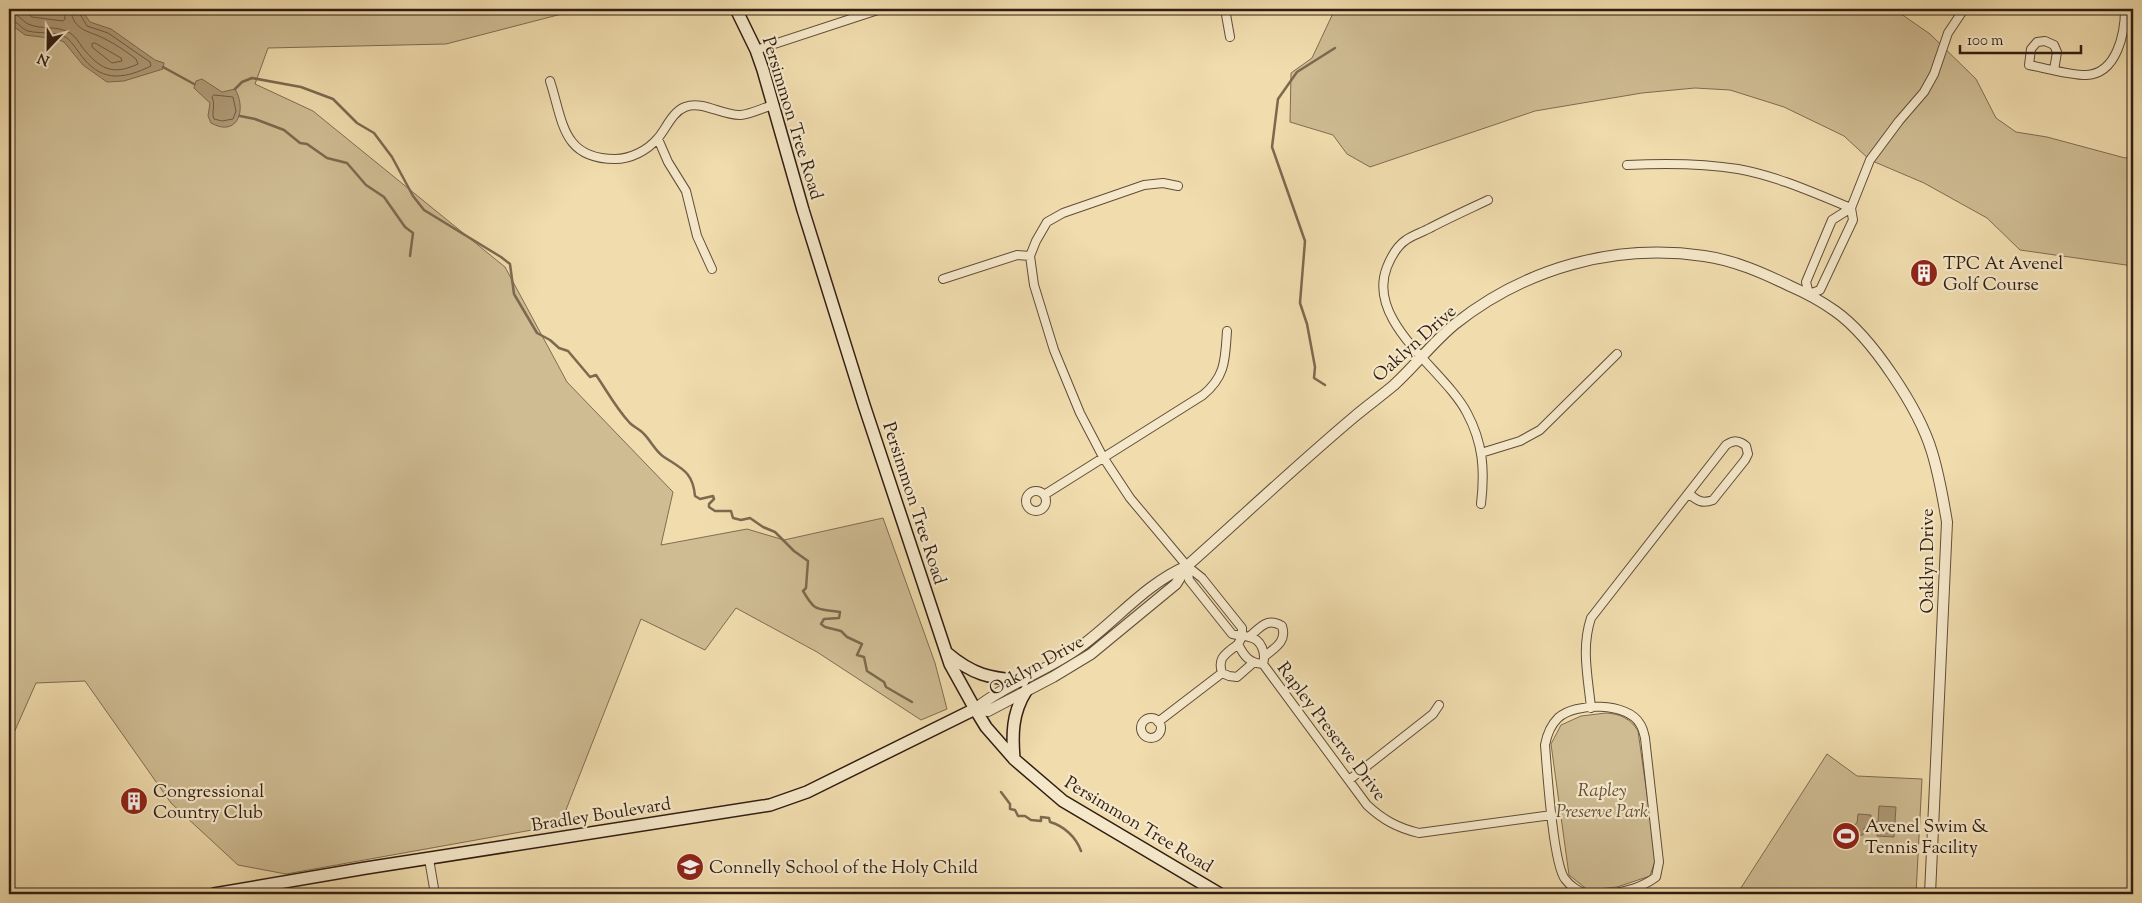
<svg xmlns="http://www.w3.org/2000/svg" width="2142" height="903" viewBox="0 0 2142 903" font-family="'Sorts Mill Goudy',serif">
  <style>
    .green { fill: #cfbc93; stroke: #806c52 }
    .water { fill: #af9b78; stroke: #7c694f }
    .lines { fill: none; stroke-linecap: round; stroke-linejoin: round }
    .shore { stroke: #705c45; stroke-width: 1 }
    .stream { stroke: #7c694f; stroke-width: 2.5 }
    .minor-casing { stroke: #604d39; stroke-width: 10 }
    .tertiary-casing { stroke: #604d39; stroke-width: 12 }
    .secondary-casing { stroke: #301d12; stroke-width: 14 }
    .minor { stroke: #f5e8ca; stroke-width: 8 }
    .tertiary { stroke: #f5e8ca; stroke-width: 10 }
    .secondary { stroke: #f5e8ca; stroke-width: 11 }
    .labels { text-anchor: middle; stroke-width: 4.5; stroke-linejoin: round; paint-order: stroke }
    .street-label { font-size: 18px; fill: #301d12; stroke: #f5e8ca }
    .poi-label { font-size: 18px; fill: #301d12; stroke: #f5e8ca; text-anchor: start }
    .park-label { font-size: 18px; font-style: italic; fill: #604d39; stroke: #f5e8ca }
  </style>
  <rect width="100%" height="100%" fill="#f0dcad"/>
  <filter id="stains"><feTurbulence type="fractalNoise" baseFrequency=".004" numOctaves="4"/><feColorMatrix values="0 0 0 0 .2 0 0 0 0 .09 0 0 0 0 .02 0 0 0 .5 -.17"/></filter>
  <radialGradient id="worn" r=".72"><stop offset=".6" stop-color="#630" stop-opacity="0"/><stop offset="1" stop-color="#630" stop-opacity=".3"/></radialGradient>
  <path class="green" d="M 9,9 L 581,9 L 446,44 L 268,48 L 255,84 L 313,111 L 505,267 L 567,382 L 673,492 L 661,545 L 747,529 L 784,540 L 883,518 L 935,663 L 947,709 L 921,720 L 817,652 L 736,608 L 705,650 L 641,619 L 560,825 L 286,874 L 238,865 L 171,803 L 85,681 L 36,683 L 9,744 Z
    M 1335,9 L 1894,9 L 1930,34 L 1976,79 L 1996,118 L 2016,132 L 2047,137 L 2125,158 L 2133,156 L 2133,266 L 2020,250 L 1987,218 L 1924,183 L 1870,160 L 1844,136 L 1784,107 L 1730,90 L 1695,88 L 1642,93 L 1535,111 L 1370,167 L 1347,154 L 1333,135 L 1290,122 L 1291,73 L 1312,58 Z
    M 1606,713 C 1620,714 1630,718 1638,731 L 1656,858 L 1650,876 L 1617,887 L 1588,890 L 1569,875 L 1551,744 L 1561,725 L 1581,716 Z
    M 1827,754 L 1857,776 L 1922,779 L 1916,894 L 1737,894 Z"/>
  <path class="water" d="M 9,9 L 81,9 L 90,22 L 111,29 L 155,60 L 164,63 L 163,69 L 124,81 L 107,82 L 83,65 L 64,42 L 57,39 L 25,35 L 9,23 Z
    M 202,79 L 222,92 L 235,89 C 247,109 238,138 211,123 L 208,116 L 210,103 L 194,88 L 196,81 Z
    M 1879,806 L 1896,807 L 1894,837 L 1877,836 L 1877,825 L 1864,828 L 1863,835 L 1856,836 L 1849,829 L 1857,823 L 1858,814 L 1871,815 L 1871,821 L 1878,822 Z"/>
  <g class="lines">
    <path class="shore" d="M 21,9 L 32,17 L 63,21 L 65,19 L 64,9
      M 9,13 C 18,13 21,20 28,24 C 41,30 57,25 70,33 C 75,36 79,42 82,47 C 100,69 112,76 138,64 L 136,59 C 127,52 117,45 107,40 C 92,31 72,32 71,9
      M 9,19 C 17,20 21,29 28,31 C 40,34 56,31 67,38 C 73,43 79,53 84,59 C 104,83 126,78 151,66 L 150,62 L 108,33 L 87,26 L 77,9
      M 95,43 L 121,58 L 122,61 L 112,63 L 92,47 L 92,44 Z
      M 214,95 L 233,97 L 236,111 L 233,119 L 222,121 L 214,119 C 211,113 216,105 212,97 Z"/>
    <path class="stream" d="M 163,67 L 194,84
      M 235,89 L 242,82 L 252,78 L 301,87 L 333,99 L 357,123 L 374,133 L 392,157 L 413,196 L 424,210 L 501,257 L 510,264 L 514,294 L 537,333 L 550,340 L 559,348 L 568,351 L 590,377 L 596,375 C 607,391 616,408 629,422 C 633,427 640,429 644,434 C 651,441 656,452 664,457 C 682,469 693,472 695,496 L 700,499 L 713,496 L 714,499 L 709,504 L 709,507 L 715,511 L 731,511 L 733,518 L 741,520 L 750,518 L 763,527 L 775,532 L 794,551 L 808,561 L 806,588 L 803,591 C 816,613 816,608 840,612 L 839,618 L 824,619 L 821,624 L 825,627 L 841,631 L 847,637 L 862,644 L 857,655 L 864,657 L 867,671 L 884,682 L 886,687 L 912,702
      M 240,116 L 255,119 L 284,130 L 300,143 L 307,144 L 327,158 L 347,163 L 366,185 L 384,197 L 405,227 L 413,233 L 410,256
      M 1325,385 L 1314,378 L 1315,367 L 1307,324 L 1300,303 L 1305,241 L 1272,147 L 1278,99 L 1297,72 L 1335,48
      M 1001,792 L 1010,804 L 1010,809 L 1015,810 L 1018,816 L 1025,816 L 1031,820 L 1041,821 L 1041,817 L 1049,818 L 1050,822 C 1064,826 1076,837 1081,851"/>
    <g class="minor-casing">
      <path id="minor" d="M 1225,9 L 1230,37
        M 756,50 L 881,9
        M 2054,70 L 2057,52 L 2054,45 L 2045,41 L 2037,42 L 2031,49 L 2029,65 C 2045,68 2069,75 2086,75 C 2117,74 2125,33 2125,9
        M 550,81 C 563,121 562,159 615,159 C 630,159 647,151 658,138 C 666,129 672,112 685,107 C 703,100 722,116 741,115 C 751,114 763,108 773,105
        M 658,139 L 668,162 L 686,191 L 697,236 L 712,269
        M 1627,165 C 1665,163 1701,163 1738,169 C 1777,176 1814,193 1851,208
        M 1178,186 L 1163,183 L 1144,185 L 1063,213 L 1047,222 L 1036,241 L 1030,256 L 1034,285 L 1054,350 L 1080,413 L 1103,457 L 1130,498 L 1187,566 L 1202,578 L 1242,628 L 1242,637 L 1238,644 C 1244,656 1249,663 1263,664 L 1367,805 C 1383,820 1398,828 1419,833 L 1552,815
        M 1851,208 L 1832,220 L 1806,282 L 1809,294 L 1820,290 L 1853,220 L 1851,208 L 1870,160 L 1899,121 L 1924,92 L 1934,74 L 1948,33 L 1964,9
        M 943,279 L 1017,255 L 1030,256
        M 1481,453 L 1520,441 L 1540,430 L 1617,354
        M1026 501a10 10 0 1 1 20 0a10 10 0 1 1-20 0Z
        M 1044,495 L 1203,395 C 1226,376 1225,359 1227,331
        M 1481,504 C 1485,470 1483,443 1467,413 C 1445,370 1365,322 1387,267 C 1391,257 1397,246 1406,240 C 1413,235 1423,232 1430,228 C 1449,218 1469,209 1488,200
        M 1187,566 L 1189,580 L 1232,634 C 1239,636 1243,635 1249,637 C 1262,639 1266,654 1263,664
        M 1249,637 C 1261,627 1267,617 1282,626 C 1287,641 1276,647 1265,656
        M 1238,644 C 1226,654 1217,657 1222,673 L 1229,676 L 1237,677 L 1253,663
        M 1591,708 C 1588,677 1581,648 1591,618 L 1726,445 C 1734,440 1739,440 1746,446 L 1748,454 L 1745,460 L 1713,500 C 1702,504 1698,501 1689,494
        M1141 728a10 10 0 1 1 20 0a10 10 0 1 1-20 0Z
        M 1158,722 L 1222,673
        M 1349,780 L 1433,714 L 1439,705
        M 429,859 L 435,894
        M 1587,894 C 1579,892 1570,886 1565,879 C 1553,864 1547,769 1545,745 C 1547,734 1550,726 1558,718 C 1575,702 1628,702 1640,724 C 1643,728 1644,734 1645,738 L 1659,862 L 1656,877 C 1641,888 1627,891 1609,894"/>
    </g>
    <g class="tertiary-casing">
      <path id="tertiary" d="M 975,709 L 988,711 L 1053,677 L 1091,654 L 1176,584 L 1187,566 C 1242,517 1297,465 1354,417 C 1367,406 1381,396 1394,385 C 1415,366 1433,342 1455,324 C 1526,268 1614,243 1704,256 C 1734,260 1763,273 1790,286 C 1806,293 1821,301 1835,311 C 1872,337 1919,409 1932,452 C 1939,475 1943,498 1947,522 L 1930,894
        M 975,709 C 1006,684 1047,671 1080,647 C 1116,621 1145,584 1187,566"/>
    </g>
    <g class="secondary-casing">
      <path id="secondary" d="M 736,9 L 756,50 L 763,70 L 803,210 L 864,405 L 950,664 L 975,709 L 986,727 L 1014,759 L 1063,801 L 1220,894
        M 947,653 C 973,675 989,678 1023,681
        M 1014,759 C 1012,735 1012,713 1026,691
        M 214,894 L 366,868 L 770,805 L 807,792 L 975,709"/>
    </g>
    <use href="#minor" class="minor"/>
    <use href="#tertiary" class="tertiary"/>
    <use href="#secondary" class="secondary"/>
  </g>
  <defs>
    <g id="building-disc" transform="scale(1.4375)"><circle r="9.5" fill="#8f2418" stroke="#f5e8ca"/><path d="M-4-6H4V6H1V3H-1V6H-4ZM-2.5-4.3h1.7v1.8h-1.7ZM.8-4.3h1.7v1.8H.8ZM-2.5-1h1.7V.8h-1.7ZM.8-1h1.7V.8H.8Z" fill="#fff"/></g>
    <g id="stadium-disc" transform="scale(1.4375)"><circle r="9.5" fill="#8f2418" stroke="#f5e8ca"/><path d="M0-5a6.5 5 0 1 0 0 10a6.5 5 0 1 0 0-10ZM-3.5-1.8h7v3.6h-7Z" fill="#fff"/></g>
    <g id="school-disc" transform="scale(1.4375)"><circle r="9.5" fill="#8f2418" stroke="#f5e8ca"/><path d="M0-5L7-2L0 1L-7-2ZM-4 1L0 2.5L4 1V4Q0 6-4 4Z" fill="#fff"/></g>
  </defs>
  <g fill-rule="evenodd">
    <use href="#building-disc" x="1924" y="273"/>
    <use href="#building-disc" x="134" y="801"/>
    <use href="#stadium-disc" x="1846" y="836"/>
    <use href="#school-disc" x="690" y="867"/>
  </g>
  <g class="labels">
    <g class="street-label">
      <text transform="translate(793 118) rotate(73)" y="6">Persimmon Tree Road</text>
      <text transform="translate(1414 343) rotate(-42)" y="6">Oaklyn Drive</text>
      <text transform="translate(915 503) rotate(72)" y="6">Persimmon Tree Road</text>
      <text transform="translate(1927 561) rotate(-90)" y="6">Oaklyn Drive</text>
      <text transform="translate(1036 665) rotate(-29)" y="6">Oaklyn Drive</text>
      <text transform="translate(1332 731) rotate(53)" y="6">Rapley Preserve Drive</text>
      <text transform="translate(601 814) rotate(-9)" y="6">Bradley Boulevard</text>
      <text transform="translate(1139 824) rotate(31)" y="6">Persimmon Tree Road</text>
    </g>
    <g class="poi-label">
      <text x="1943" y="269">TPC At Avenel<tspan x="1943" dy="21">Golf Course</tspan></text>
      <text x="153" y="797">Congressional<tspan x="153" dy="21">Country Club</tspan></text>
      <text x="1865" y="832">Avenel Swim &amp;<tspan x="1865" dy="21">Tennis Facility</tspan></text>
      <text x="709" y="873">Connelly School of the Holy Child</text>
    </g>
    <g class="park-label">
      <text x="1602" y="796">Rapley<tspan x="1602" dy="21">Preserve Park</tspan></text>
    </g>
  </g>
  <rect width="2142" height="903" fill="none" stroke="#f0dcad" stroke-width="30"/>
  <rect x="10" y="10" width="2122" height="883" fill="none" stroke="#301d12" stroke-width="2.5"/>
  <rect x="15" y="15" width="2112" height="873" fill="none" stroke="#301d12"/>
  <g transform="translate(48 48) rotate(202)" stroke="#f5e8ca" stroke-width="4" paint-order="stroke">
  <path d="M0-4L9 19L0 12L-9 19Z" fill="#301d12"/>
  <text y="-8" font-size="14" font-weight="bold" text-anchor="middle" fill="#301d12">N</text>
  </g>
  <path d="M1960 45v8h121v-8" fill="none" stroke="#301d12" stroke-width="2.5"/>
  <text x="1967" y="45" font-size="15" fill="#301d12" stroke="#f5e8ca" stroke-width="4" paint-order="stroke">100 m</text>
  <rect width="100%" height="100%" filter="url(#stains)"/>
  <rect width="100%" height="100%" fill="url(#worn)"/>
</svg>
